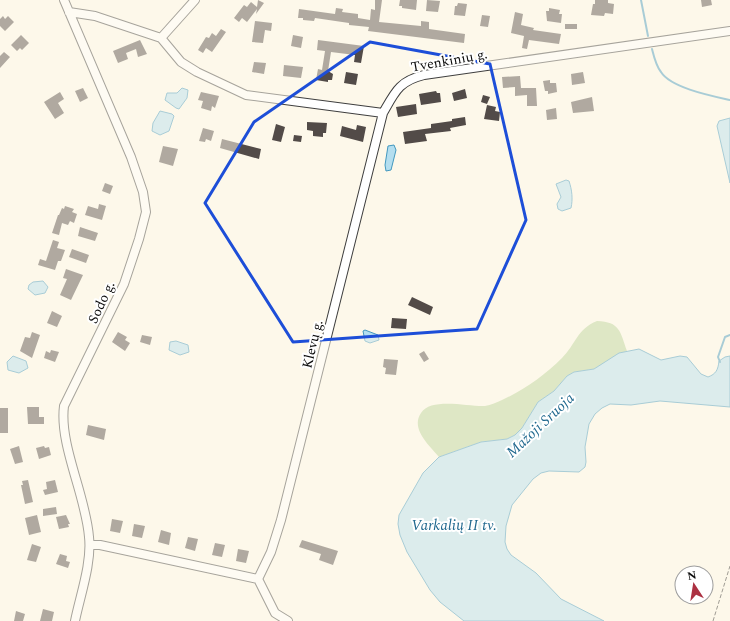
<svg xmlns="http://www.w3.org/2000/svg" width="730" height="621" viewBox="0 0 730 621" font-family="Spectral,serif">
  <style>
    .forest { fill: #b8d299 }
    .water { fill: #b4deef; stroke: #4298bf }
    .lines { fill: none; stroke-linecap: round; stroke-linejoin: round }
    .stream { stroke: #4298bf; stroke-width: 2 }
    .building { fill: #524b48 }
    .minor-casing { stroke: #3e3e3e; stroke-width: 10 }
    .path { stroke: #2d2d2d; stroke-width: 1; stroke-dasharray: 4 2; stroke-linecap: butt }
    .minor { stroke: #fff; stroke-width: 8 }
    .marked { fill: none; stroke: #1d4ed8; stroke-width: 3; stroke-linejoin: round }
    .labels { text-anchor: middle; stroke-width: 4; stroke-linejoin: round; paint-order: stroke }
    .street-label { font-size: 14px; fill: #0b0b0b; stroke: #fff }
    .water-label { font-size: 15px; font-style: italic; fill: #21698f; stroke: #fff }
  </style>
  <rect width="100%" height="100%" fill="#fdf8ea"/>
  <path class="forest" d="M 597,321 C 620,322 620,331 627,351 L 594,369 L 574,372 L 567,376 L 554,391 L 538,402 L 522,428 L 515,435 L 507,439 L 481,442 L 439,457 C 430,446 410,429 421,413 C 431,397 469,407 485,406 C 491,405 497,402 502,400 C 524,390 545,375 562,358 C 576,344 577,329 597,321 Z"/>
  <path class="water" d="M 182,88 L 188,90 L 187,98 L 179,109 L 176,108 L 165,100 L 167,93 L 177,93 Z
    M 160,111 L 172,114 L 174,116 L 169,131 L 160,135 L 152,131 L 153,123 Z
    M 730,118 L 730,183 L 717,126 L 719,121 Z
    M 394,145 L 396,150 L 391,170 L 386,171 L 385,165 L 388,146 Z
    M 566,180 L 569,181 C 572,190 573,199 571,208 L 562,211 L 558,209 L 557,204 L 561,197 L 556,184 Z
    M 43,281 L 48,287 L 45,293 L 35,295 L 28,289 L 29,285 L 33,282 Z
    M 365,330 L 378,335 L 379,340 L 370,343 L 365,341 L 363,331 Z
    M 176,341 L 188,345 L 189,352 L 180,355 L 169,350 L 170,342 Z
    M 639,349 L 661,360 L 680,356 L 687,357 L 701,374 L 708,377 C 716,374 718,370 719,361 L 725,357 L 730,356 L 730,407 L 660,401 L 631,405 L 610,404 L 602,408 L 595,414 L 589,424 L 585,447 L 586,462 L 585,467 L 579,472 L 549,471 L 541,473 L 533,479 L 512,505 L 506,526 L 505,542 L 507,549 L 511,555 L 536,573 L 561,599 L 604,621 L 464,621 L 440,602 L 430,590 L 407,552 L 400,535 L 398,524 L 399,515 L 423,473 L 439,457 L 481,442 L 507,439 L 515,435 L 522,428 L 538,402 L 554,391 L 567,376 L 574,372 L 594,369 L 619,353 Z
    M 13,356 L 26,361 L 28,368 L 19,373 L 8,370 L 7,362 Z"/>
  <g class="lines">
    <path class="stream" d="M 641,0 L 648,36
      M 652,49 C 654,57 656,66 661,72 C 671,88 712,96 730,100
      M 720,362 L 718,357 L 725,337 L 730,335"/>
  </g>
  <path class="building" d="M 258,0 L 264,3 L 256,14 L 257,9 L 247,22 L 242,18 L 239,22 L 234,18 L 244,5 L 247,7 L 251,2 L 257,7 Z
    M 375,0 L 382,0 L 379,22 L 421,26 L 421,21 L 429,22 L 429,29 L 465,34 L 464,43 L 368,31 L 369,27 L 349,25 L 349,23 L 315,18 L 314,21 L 303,20 L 303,18 L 298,18 L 299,9 L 335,14 L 336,8 L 343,9 L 342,12 L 358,14 L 358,18 L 370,20 L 371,9 L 375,10 Z
    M 400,0 L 417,0 L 416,10 L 402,8 L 402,6 L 399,6 Z
    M 427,0 L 440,1 L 438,12 L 426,11 Z
    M 595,0 L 608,0 L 608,3 L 614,4 L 613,14 L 605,13 L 604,16 L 591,15 L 593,4 L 595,4 Z
    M 701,0 L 711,0 L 712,5 L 702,7 Z
    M 458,3 L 467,4 L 465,16 L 454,15 L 455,6 L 457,6 Z
    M 549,8 L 560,10 L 559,14 L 562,14 L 561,23 L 547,21 L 546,11 L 549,11 Z
    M 515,12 L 523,14 L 521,25 L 534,28 L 533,30 L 561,34 L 559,44 L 529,40 L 527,49 L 522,48 L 524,36 L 511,33 Z
    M 482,15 L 490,16 L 488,27 L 480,26 Z
    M 3,16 L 5,19 L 8,16 L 14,22 L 5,31 L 0,26 L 0,19 Z
    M 255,21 L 272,23 L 271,31 L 265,30 L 263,43 L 252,42 Z
    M 565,24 L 577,24 L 577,29 L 565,29 Z
    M 221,29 L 226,32 L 212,52 L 206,48 L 203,53 L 198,50 L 206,37 L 209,38 L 212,33 L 216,36 Z
    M 21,35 L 29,43 L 22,50 L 20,48 L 17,51 L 11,45 Z
    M 293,35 L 303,37 L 301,48 L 291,46 Z
    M 140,40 L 147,54 L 138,57 L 136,49 L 126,53 L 128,59 L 118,63 L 113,51 Z
    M 318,40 L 364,46 L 361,63 L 354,62 L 355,55 L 331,52 L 328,71 L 333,74 L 332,80 L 328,80 L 328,82 L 316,80 L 318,69 L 322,70 L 325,51 L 317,50 Z
    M 4,52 L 10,57 L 0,68 L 0,56 Z
    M 254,62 L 266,63 L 264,74 L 252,72 Z
    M 284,65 L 303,67 L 301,78 L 283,76 Z
    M 346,72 L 358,74 L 356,85 L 344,83 Z
    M 583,72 L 585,83 L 572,85 L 571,74 Z
    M 520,76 L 521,88 L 536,88 L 537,106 L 527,106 L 527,95 L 515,96 L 515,87 L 503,88 L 502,77 Z
    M 550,80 L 550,83 L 556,83 L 557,92 L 548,94 L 548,91 L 545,91 L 543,81 Z
    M 83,88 L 88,98 L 80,102 L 75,91 Z
    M 465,89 L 467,98 L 454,101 L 452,93 Z
    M 436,91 L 437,93 L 440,93 L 441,102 L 421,105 L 419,94 Z
    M 60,92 L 64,99 L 58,103 L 64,113 L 55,119 L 44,102 Z
    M 201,92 L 219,96 L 215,108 L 212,106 L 211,111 L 201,108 L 203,101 L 198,100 Z
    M 483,95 L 490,97 L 487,104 L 481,102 Z
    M 592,97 L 594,111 L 573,113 L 571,102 Z
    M 416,104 L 417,114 L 398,117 L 396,107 Z
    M 487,105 L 496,107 L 495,111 L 500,112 L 499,121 L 484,119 Z
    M 556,108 L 557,119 L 547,120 L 546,110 Z
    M 465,117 L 466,125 L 450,128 L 451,131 L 425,134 L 427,141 L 405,144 L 403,132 L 431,128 L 431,124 L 452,121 L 452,119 Z
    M 307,122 L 327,123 L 326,133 L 323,133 L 323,137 L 313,136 L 313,131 L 307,130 Z
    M 276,124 L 285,127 L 281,142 L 272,140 Z
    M 357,125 L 366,127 L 363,142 L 340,136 L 342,126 L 356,130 Z
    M 203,128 L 214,131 L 211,141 L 206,139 L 205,142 L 199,141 Z
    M 294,135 L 302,136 L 301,142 L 293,141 Z
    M 222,139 L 261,149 L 259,159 L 220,148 Z
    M 163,146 L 178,149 L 173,166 L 159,162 Z
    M 105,183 L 113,186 L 110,194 L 102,191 Z
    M 99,204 L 106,206 L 102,220 L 85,215 L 88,206 L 98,209 Z
    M 65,206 L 74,209 L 72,212 L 77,214 L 74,223 L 70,221 L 68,225 L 62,223 L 59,235 L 52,233 L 58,215 L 59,215 L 62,208 L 64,209 Z
    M 80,227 L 98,233 L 95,241 L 78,236 Z
    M 53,240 L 59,242 L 57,248 L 65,250 L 61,261 L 58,261 L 55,270 L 38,265 L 40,259 L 46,261 Z
    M 72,249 L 89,255 L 86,263 L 69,257 Z
    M 66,269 L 83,275 L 71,300 L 60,295 L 67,279 L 63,278 Z
    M 412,297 L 433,307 L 430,315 L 408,305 Z
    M 52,311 L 62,316 L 57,327 L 47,323 Z
    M 392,318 L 407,319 L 406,329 L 391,328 Z
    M 32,332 L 40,335 L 32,358 L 20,351 L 25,337 L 30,338 Z
    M 118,332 L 127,337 L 125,340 L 130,343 L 125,351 L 112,342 Z
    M 142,335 L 152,337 L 150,345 L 140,342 Z
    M 51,350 L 59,352 L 55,362 L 44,358 L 46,351 L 50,353 Z
    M 424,351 L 429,359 L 424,362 L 419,354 Z
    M 384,359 L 398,360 L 396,375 L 385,374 L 386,368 L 383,367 Z
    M 27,407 L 39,407 L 39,417 L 44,417 L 44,424 L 28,424 Z
    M 0,408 L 8,408 L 8,433 L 0,433 Z
    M 88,425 L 106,429 L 104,440 L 86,435 Z
    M 19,446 L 23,462 L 15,464 L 10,449 Z
    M 44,446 L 45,448 L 49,447 L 51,455 L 39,459 L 36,448 Z
    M 28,480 L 33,502 L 25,504 L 21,485 L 23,485 L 22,481 Z
    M 55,480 L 58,492 L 45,495 L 43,490 L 47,489 L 46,482 Z
    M 56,507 L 57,514 L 43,516 L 43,509 Z
    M 37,515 L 41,532 L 29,535 L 25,518 Z
    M 66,515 L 70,524 L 68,524 L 69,527 L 59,529 L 56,517 Z
    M 112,519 L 123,521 L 120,533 L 110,531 Z
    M 134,524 L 145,526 L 142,538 L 132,536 Z
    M 161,530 L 171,533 L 169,545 L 158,542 Z
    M 188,537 L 198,539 L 195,551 L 185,548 Z
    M 302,540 L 338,551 L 333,565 L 319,560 L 321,554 L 299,547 Z
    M 215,543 L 225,545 L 222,557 L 212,555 Z
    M 32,544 L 41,547 L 36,562 L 27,560 Z
    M 238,549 L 249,551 L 246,563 L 236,561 Z
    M 60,554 L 67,556 L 66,561 L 70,562 L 68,568 L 56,564 Z
    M 43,609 L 54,612 L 52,621 L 40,621 Z
    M 16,611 L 25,614 L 23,621 L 14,621 Z"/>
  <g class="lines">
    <g class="minor-casing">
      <path id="minor" d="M 64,0 L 131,157 L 143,192 L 146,212 L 139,239 L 124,284 L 64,406 C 59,445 86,496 89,537 C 92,563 80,596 75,621
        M 69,12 L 95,16 L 161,38 L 195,0
        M 161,38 L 181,62 L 197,72 L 246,95 L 383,113 C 395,92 399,81 424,75 L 730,31
        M 90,545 L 100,545 L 258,579
        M 258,579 L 271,552 L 281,520 L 383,113
        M 258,579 L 275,613 L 288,621"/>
    </g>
    <path class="path" d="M 713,621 L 730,566"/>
    <use href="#minor" class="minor"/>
  </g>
  <path d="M0 0H730V621H0ZM 370,42 L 490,64 L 526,220 L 477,329 L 293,342 L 205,203 L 254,122 Z" fill="#fdf8ea" fill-opacity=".55" fill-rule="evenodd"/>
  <path class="marked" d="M 370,42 L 490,64 L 526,220 L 477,329 L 293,342 L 205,203 L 254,122 Z"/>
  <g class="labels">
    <g class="street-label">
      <text transform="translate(449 60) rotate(-10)" y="5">Tvenkinių g.</text>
      <text transform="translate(101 302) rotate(-65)" y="5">Sodo g.</text>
      <text transform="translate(312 344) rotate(-76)" y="5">Klevų g.</text>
    </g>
    <g class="water-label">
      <text transform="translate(540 425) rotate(-43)" y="5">Mažoji Sruoja</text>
      <text x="454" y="530">Varkalių II tv.</text>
    </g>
  </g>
  <g transform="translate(694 585) rotate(348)"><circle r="19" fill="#ffffff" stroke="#9d9d9d"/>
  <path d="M0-3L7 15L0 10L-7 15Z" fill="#ac3142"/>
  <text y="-6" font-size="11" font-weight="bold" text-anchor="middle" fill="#0b0b0b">N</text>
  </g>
</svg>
